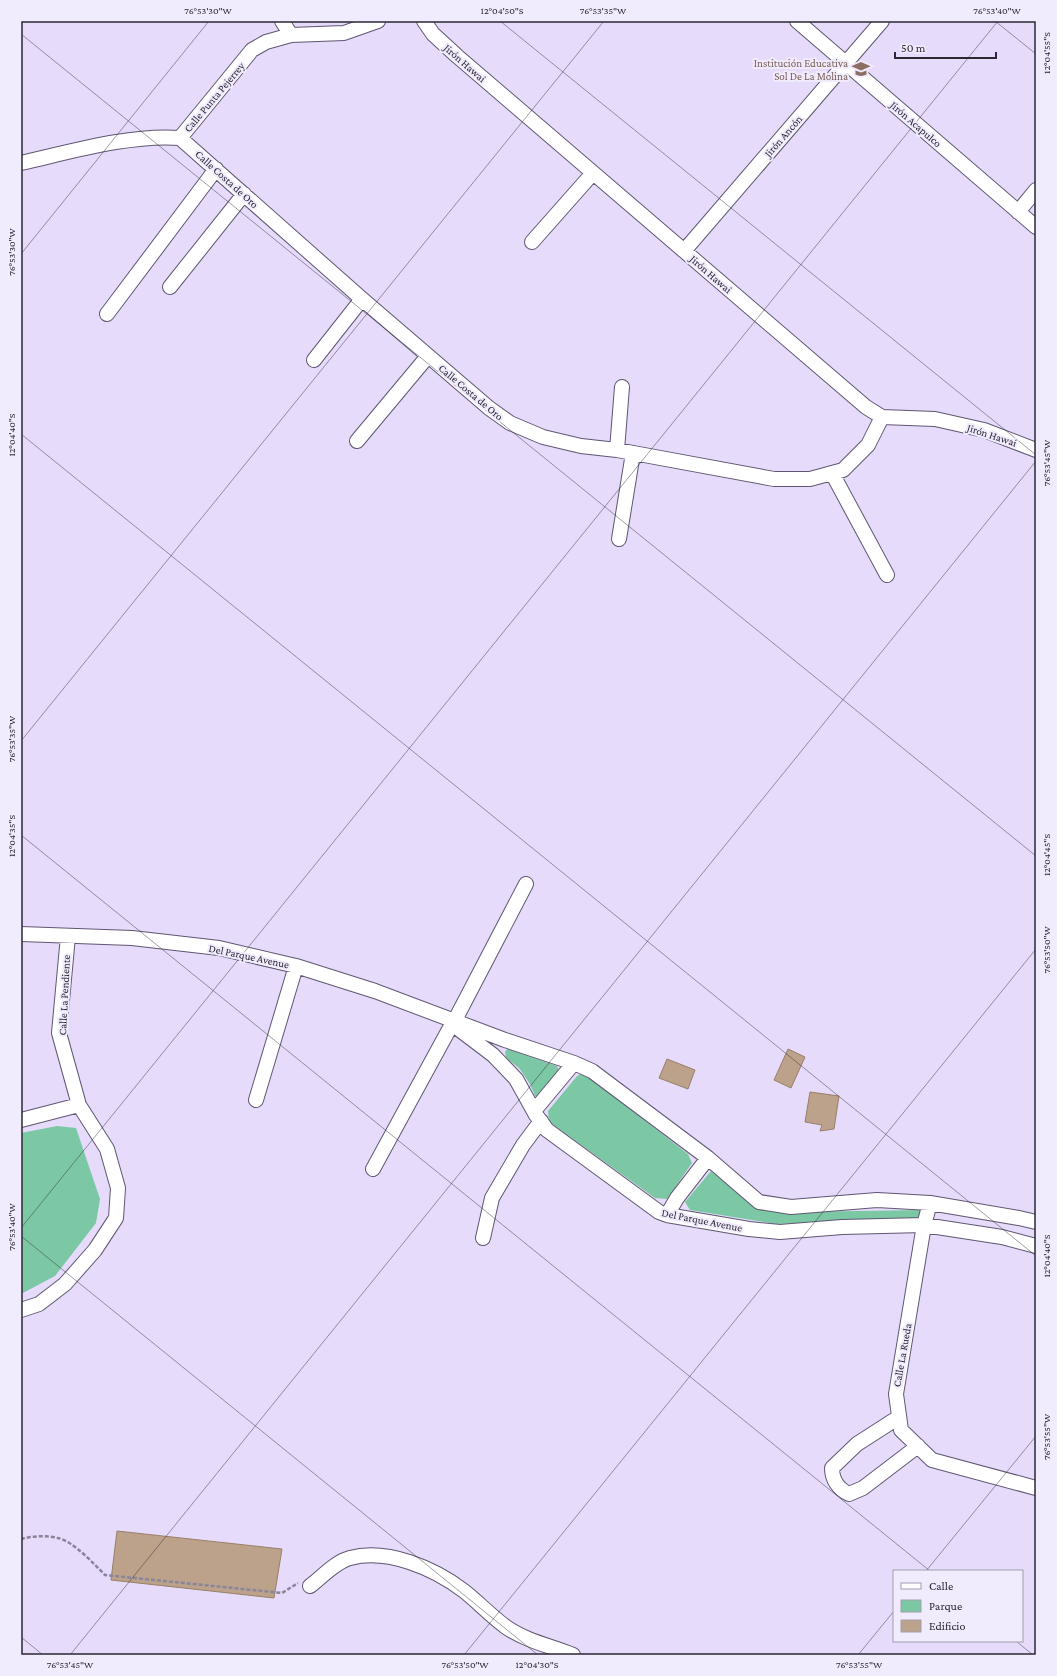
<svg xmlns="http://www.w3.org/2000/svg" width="1057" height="1676" viewBox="0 0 1057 1676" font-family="'Crimson Pro',serif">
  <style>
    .green { fill: #7cc8a5 }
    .building { fill: #bca28a; stroke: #987f68 }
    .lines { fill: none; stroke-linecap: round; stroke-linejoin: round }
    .minor-casing { stroke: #605671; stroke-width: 16 }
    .path { stroke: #8c849b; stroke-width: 2.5; stroke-dasharray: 4 2; stroke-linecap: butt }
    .minor { stroke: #fff; stroke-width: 14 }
    .ticks { fill: none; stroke: #2c2733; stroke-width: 1; stroke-opacity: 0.45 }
    .labels { text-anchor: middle; stroke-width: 4; stroke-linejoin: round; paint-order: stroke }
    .street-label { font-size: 11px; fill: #2c2733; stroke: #f1ebfe }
    .education-label { font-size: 11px; fill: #785e54; stroke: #f1ebfe; text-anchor: end }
    .neatline { fill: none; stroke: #2c2733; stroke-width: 1.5 }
    .ticks-label { font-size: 10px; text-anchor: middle; fill: #2c2733 }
  </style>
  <rect width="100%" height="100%" fill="#e6dbfb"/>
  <path class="green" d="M 507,1049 L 557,1066 L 559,1071 L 540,1097 L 535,1096 L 530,1084 L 519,1068 L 506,1058 L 505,1052 Z
    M 583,1073 L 688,1154 L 692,1163 L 667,1199 L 655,1198 L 549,1122 L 548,1111 L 577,1076 Z
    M 57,1126 L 76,1128 L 100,1199 L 96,1223 L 55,1276 L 21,1294 L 21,1133 Z
    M 711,1171 L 749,1202 L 766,1211 L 789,1212 L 922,1210 L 921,1216 L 915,1219 L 776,1224 L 690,1210 L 685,1202 Z"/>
  <path class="building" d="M 788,1049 L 805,1057 L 791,1088 L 774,1080 Z
    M 667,1059 L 695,1070 L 688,1089 L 659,1078 Z
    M 810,1092 L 839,1096 L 834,1129 L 820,1131 L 822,1125 L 805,1122 Z
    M 117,1531 L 282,1549 L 274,1598 L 111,1580 Z"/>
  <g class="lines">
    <g class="minor-casing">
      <path id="minor" d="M 282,21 L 291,35
        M 424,21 L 433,34 L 457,56 L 866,407 L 882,417 L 935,419 L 984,430 L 1036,450
        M 797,21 L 1036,227
        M 180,138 L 362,299 L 489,408 L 510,423 L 543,437 L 581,446 L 617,450 L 774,479 L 810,479 L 843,470 L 868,445 L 882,417
        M 21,163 C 70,152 131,134 180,138 L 252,50 L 266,42 L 291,35 L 344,33 L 378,21
        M 1018,212 L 1036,190
        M 532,242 L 593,173
        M 684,251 L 882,21
        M 170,287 L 244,194
        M 107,314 L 216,169
        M 314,360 L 362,299
        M 357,441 L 428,356
        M 617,450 L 622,387
        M 832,473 L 887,575
        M 619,539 L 633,453
        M 21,934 L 132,938 L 219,948 L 296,966 L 375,991 L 505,1040 L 574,1063 L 592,1071 L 708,1158 L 759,1202 L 791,1207 L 877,1200 L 930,1203 L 1019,1218 L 1036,1222
        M 454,1022 L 526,884
        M 456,1027 L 493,1055 L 516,1079 L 536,1115 L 547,1130 L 659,1212 L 667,1215 L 749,1229 L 780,1232 L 842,1227 L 924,1225 L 1002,1237 L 1036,1246
        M 256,1100 L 296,966
        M 534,1111 L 574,1063
        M 21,1120 L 79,1105
        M 373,1169 L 452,1024
        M 930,1203 L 924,1225 L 896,1394 L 901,1430 L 932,1460 L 1036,1488
        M 667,1215 L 677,1198 L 708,1158
        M 483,1238 L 492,1198 L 523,1145 L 541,1121
        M 21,1310 L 39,1304 L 65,1284 L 95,1250 L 116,1218 L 118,1188 L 107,1149 L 79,1105 L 59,1033 L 68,936
        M 899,1417 L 857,1444 L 832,1468 C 832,1479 838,1489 849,1494 L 863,1488 L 918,1446
        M 310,1586 C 322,1577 335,1562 350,1558 C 387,1548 434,1568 464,1591 C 478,1602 491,1616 506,1627 C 526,1641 551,1646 573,1655"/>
    </g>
    <path class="path" d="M 21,1539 C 32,1536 47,1535 58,1538 C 73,1541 94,1564 105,1575 L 282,1593 L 298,1583"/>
    <use href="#minor" class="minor"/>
  </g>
  <path class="ticks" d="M 500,21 L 1036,455M 995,21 L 1036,54M 21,34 L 1036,856M 21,254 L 209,21M 21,434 L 1036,1256M 21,741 L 604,21M 21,835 L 930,1571M 21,1228 L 998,21M 21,1236 L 538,1655M 926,1571 L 1036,1436M 21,1637 L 43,1655M 1016,1641 L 1033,1655M 70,1655 L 1036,461M 464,1655 L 1036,949M 858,1655 L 894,1611"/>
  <defs>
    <g id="school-bare" transform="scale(1.38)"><path d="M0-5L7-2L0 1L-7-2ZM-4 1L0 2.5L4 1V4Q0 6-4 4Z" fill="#8d6e63" stroke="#f1ebfe" stroke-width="2.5" paint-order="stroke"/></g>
  </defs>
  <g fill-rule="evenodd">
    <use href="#school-bare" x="861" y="69"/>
  </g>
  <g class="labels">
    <g class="street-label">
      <text transform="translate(465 63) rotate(41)" y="4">Jirón Hawai</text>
      <text transform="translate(214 97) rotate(-50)" y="4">Calle Punta Pejerrey</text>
      <text transform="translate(916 124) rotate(41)" y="4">Jirón Acapulco</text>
      <text transform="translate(783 136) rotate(-49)" y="4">Jirón Ancón</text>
      <text transform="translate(227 179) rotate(42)" y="4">Calle Costa de Oro</text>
      <text transform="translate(711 274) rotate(41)" y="4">Jirón Hawai</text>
      <text transform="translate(471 392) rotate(40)" y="4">Calle Costa de Oro</text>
      <text transform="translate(992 435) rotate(18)" y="4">Jirón Hawai</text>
      <text transform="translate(249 956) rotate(12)" y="4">Del Parque Avenue</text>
      <text transform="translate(64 995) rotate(-87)" y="4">Calle La Pendiente</text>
      <text transform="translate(702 1220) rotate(11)" y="4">Del Parque Avenue</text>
      <text transform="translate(902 1355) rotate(-80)" y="4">Calle La Rueda</text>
    </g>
    <g class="education-label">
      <text x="848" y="67">Institución Educativa<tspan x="848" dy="13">Sol De La Molina</tspan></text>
    </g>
  </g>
  <rect width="1057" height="1676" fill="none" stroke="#f1ebfe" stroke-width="44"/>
  <rect x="893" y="1570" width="130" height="72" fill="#f1ebfe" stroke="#a29dad"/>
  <rect x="901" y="1583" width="20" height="6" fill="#ffffff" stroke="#a29dad"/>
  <text x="929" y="1590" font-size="12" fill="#2c2733">Calle</text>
  <rect x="901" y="1600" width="20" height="12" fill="#7cc8a5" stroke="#a29dad"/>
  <text x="929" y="1610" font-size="12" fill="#2c2733">Parque</text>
  <rect x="901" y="1620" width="20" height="12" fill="#bca28a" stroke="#a29dad"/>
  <text x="929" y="1630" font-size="12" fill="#2c2733">Edificio</text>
  <path d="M895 52v6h101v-6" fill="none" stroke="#2c2733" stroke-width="2"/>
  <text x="901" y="52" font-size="12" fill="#2c2733" stroke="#f1ebfe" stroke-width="3" paint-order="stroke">50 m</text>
  <rect x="22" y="22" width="1013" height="1632" class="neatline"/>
  <g class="ticks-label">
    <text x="208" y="14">76°53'30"W</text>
    <text x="502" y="14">12°04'50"S</text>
    <text x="603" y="14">76°53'35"W</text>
    <text x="997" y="14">76°53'40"W</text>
    <text transform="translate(1046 53) rotate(-90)" y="4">12°04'55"S</text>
    <text transform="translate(11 252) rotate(-90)" y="4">76°53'30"W</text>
    <text transform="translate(11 435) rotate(-90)" y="4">12°04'40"S</text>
    <text transform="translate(1046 463) rotate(-90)" y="4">76°53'45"W</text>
    <text transform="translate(11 739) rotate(-90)" y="4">76°53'35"W</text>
    <text transform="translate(11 836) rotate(-90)" y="4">12°04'35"S</text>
    <text transform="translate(1046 855) rotate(-90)" y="4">12°04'45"S</text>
    <text transform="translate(1046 950) rotate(-90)" y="4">76°53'50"W</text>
    <text transform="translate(11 1227) rotate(-90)" y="4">76°53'40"W</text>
    <text transform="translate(1046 1256) rotate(-90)" y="4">12°04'40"S</text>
    <text transform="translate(1046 1437) rotate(-90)" y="4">76°53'55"W</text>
    <text x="70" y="1668">76°53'45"W</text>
    <text x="465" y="1668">76°53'50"W</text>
    <text x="537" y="1668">12°04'30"S</text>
    <text x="859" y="1668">76°53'55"W</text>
  </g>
</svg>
